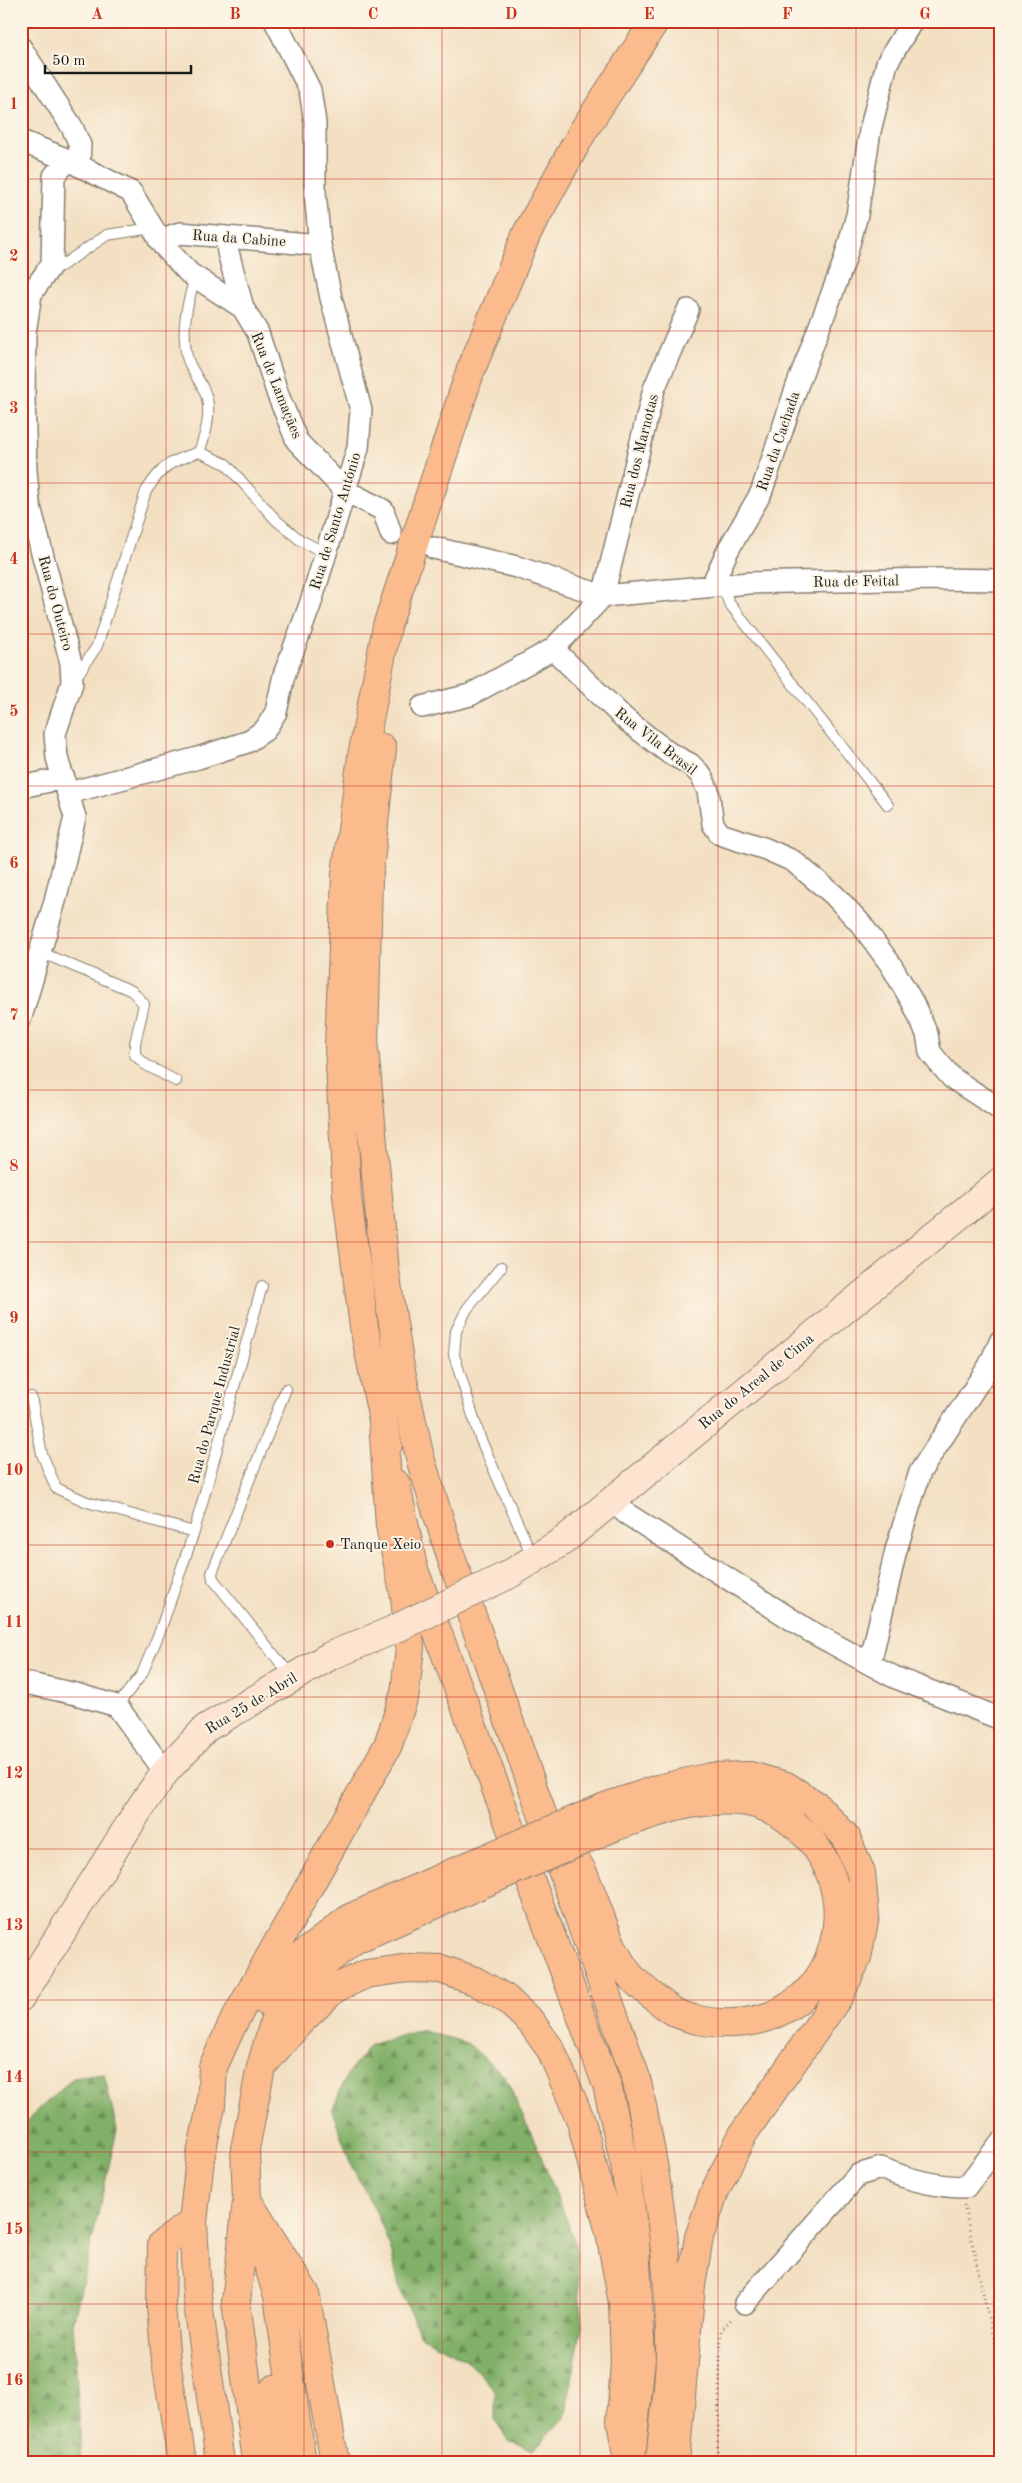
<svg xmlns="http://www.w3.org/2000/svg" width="1022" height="2483" viewBox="0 0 1022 2483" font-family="'Old Standard TT',serif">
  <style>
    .forest { fill: url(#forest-firs); stroke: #4e6642 }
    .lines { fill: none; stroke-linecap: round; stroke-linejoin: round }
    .lane-casing { stroke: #887e6f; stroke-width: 12 }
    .street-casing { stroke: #887e6f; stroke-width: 24 }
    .secondary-casing { stroke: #887e6f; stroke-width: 30 }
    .primary-casing { stroke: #887e6f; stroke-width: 30 }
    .highway-casing { stroke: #887e6f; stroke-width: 30 }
    .path { stroke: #887e6f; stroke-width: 3; stroke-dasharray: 1 4; stroke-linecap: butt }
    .lane { stroke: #fff; stroke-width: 10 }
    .street { stroke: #fff; stroke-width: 21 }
    .secondary { stroke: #fde4d1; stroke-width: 28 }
    .primary { stroke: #fbbb8d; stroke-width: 28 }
    .highway { stroke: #fbbb8d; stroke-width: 28 }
    .secondary-bridge-casing { stroke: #887e6f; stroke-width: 30; stroke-linecap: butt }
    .highway-bridge-casing { stroke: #887e6f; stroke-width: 30; stroke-linecap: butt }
    .secondary-bridge { stroke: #fde4d1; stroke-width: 28 }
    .highway-bridge { stroke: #fbbb8d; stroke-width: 28 }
    .grid { fill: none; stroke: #c8321e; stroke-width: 1; stroke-opacity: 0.55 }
    .poi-dot { fill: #c8321e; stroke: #fcf5e5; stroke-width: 2 }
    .labels { text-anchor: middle; stroke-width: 4; stroke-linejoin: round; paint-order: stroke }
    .street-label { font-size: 15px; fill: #1c1c1c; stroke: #fcf5e5 }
    .poi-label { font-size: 15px; fill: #1c1c1c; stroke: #fcf5e5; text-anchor: start }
    .neatline { fill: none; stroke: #c8321e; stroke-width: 2 }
    .grid-label { font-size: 16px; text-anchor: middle; font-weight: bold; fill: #c8321e }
  </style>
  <defs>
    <pattern id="forest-firs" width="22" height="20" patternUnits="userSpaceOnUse" patternTransform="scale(1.25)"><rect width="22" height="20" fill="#81b068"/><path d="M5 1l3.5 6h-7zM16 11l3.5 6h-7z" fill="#698e55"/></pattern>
  </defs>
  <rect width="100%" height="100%" fill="#fcf5e5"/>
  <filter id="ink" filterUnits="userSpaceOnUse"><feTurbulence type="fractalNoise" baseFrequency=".02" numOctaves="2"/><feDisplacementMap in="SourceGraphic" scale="10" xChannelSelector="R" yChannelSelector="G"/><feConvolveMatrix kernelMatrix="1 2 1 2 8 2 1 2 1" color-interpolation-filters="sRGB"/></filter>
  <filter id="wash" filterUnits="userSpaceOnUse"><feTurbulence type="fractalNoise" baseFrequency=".0096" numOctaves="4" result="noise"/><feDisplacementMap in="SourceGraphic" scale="20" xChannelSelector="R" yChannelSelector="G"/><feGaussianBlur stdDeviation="1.12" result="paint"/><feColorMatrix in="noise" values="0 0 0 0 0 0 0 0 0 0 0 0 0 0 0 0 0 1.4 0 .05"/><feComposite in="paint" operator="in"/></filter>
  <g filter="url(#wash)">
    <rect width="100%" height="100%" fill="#f3dfc2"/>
    <path class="forest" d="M 420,2030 L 467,2043 L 504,2075 L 536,2144 L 575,2241 L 582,2326 L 565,2417 L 533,2450 L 508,2442 L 495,2419 L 495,2390 L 467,2360 L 421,2336 L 400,2290 L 390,2246 L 378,2216 L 351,2165 L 332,2110 L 347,2075 L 370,2045 Z
      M 104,2074 L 117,2130 L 73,2324 L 82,2462 L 21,2462 L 21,2126 L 73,2078 Z"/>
  </g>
  <g filter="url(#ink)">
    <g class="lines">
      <g class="lane-casing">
        <path id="lane" d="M 51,266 L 61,266 L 107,235 L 152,228
          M 195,277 C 187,305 181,327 187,357 C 191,372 204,384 207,399 C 211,417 205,436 199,452
          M 722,584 L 729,603 L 888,805
          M 74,680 L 97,646 L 146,491 C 163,465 169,462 199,452 L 226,464 L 276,520 L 300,540 L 325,553
          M 40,952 L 132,991 L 144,1004 L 135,1043 L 135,1055 L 146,1065 L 176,1081
          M 501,1267 L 467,1309 L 456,1331 L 454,1355 L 480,1438 L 533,1558
          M 286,1389 L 212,1573 L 213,1579 L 292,1677
          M 31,1397 L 42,1454 L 56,1488 L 87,1502 L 194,1532
          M 117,1706 L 142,1674 L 160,1631 L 194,1532 L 262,1286"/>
      </g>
      <g class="street-casing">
        <path id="street" d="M 21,48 L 72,127 L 80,145 L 79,166
          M 21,141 L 68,160 L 131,192 L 163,245 L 189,273 L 243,308 L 258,333 L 278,395 L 297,441 L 344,490 L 383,510 L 391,534
          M 226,237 L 228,252 L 243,308
          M 159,240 L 180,233 L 320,245
          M 434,548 L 517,567 L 603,596 L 749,583 L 935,579 L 1001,580
          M 712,585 L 728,550 L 761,493 L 797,386 L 844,262 L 857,215 L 870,131 L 887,63 L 912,21
          M 553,649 L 625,719 L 669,753 L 690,764 L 701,775 L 708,791 L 713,824 L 720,834 L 766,849 L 793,861 L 834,895 L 861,924 L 891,965 L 913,1003 L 927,1034 L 930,1052 L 939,1063 L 952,1078 L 1001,1110
          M 422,707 L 470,695 L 553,649 L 603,596 L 654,389 L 688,310
          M 21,787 L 64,778
          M 69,793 L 198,758 L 247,742 L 265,730 L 276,712 L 284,675 L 310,605 L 358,448 L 361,410 L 331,298 L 320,245 L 315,192 L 315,123 L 310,90 L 275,21
          M 21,1017 L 55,901 L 75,817 L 57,758 L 55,734 L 72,683 L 71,663 L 29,503 L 26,470 L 24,395 L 25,333 L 31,294 L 52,264 L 54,176 L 68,160
          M 611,1500 L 627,1514 L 808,1630 L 870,1664 L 894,1677 L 1001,1719
          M 870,1664 L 896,1550 L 920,1472 L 989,1366 L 1001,1340
          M 21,1682 L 76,1694 L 117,1706 L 165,1772
          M 745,2303 L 858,2175 L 881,2168 C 909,2180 935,2187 966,2187 L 1001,2142"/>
      </g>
      <g class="secondary-casing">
        <path id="secondary" d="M 508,1575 L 563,1541 L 1001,1181
          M 21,1997 L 138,1811 L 165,1772 L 206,1728 L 330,1656 L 393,1630"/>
      </g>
      <g class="primary-casing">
        <path id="primary" d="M 382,748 L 368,881 L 364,1048 L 385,1271 L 399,1362 L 420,1458 L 452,1560 L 636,2078 C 656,2169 671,2262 670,2356 C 669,2391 663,2427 660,2462
          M 388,1445 L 364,1327 L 347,1196 L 339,1046 L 346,874 L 362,756 L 387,626 L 470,372 L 527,233 L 583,131 L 655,21
          M 396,1484 L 413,1567 L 607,2085 L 625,2165 L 635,2242 L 641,2358 L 631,2458"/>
      </g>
      <g class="highway-casing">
        <path id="highway" d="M 605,1807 L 662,1788 L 710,1777 L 750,1776 L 786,1786 L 816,1805 L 846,1837 L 861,1873 L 865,1916 L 857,1958 L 839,1996 L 743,2134 L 714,2193 L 699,2237 L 691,2285 L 675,2462
          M 553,1830 C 562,1843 576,1858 583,1873 C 598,1905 609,1953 633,1979 C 644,1990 659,2001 671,2010 C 687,2020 715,2024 733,2023 C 841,2020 874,1884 791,1822 C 778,1812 763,1805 747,1802 C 701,1795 657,1812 614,1827
          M 265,2001 L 297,1959 L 350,1918 L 468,1866
          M 261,2067 L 298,2024 L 334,1989 L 366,1974 L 409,1968 L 441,1969 L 475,1981 L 505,1998 L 531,2022 L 551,2050 L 581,2121 L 610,2233 L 623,2303 L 625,2362 L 621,2421 L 628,2462
          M 247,2200 L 305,2293 L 335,2462
          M 261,2242 L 278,2296 L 302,2462
          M 274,2389 L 280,2462
          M 182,2462 L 166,2361 L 161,2307 L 162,2244 L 193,2222
          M 220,2462 L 197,2296 L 193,2222 L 200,2159 L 211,2106 L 213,2067 L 233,2023 L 388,1745 L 405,1693 L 410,1647 L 405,1597 L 390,1526 L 383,1421
          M 257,2462 L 236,2302 L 247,2200 L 245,2149 L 261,2067 L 275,2019 L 311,1974 L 354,1940 L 475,1887"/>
      </g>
      <path class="path" d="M 964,2205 L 991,2330 L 1001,2360
        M 717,2462 L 721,2331 L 733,2317"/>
      <use href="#lane" class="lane"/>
      <use href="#street" class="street"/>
      <use href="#secondary" class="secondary"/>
      <use href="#primary" class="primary"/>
      <use href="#highway" class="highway"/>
      <g class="secondary-bridge-casing">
        <path id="secondary-bridge" d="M 393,1630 L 508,1575"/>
      </g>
      <g class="highway-bridge-casing">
        <path id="highway-bridge" d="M 468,1866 L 605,1807
          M 475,1887 L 614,1827"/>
      </g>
      <use href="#secondary-bridge" class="secondary-bridge"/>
      <use href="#highway-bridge" class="highway-bridge"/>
    </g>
  </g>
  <path class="grid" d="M 166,21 L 166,2462M 304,21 L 304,2462M 442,21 L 442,2462M 580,21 L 580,2462M 718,21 L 718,2462M 856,21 L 856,2462M 21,179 L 1001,179M 21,331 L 1001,331M 21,483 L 1001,483M 21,634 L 1001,634M 21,786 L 1001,786M 21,938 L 1001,938M 21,1090 L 1001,1090M 21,1242 L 1001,1242M 21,1393 L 1001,1393M 21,1545 L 1001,1545M 21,1697 L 1001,1697M 21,1849 L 1001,1849M 21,2000 L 1001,2000M 21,2152 L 1001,2152M 21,2304 L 1001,2304"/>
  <circle class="poi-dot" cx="330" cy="1544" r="5"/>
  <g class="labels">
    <g class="street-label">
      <text transform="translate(239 238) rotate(4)" y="5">Rua da Cabine</text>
      <text transform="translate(277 385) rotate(68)" y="5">Rua de Lamaçães</text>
      <text transform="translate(778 441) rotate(-71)" y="5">Rua da Cachada</text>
      <text transform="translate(639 451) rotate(-76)" y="5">Rua dos Marnotas</text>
      <text transform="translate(335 521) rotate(-73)" y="5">Rua de Santo António</text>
      <text transform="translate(856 581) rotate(-1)" y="5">Rua de Feital</text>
      <text transform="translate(56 603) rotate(75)" y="5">Rua do Outeiro</text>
      <text transform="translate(656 741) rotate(38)" y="5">Rua Vila Brasil</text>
      <text transform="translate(756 1381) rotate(-39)" y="5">Rua do Areal de Cima</text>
      <text transform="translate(214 1405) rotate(-75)" y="5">Rua do Parque Industrial</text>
      <text transform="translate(251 1703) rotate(-31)" y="5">Rua 25 de Abril</text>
    </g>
    <g class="poi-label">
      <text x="340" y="1549">Tanque Xeio</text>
    </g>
  </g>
  <rect width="1022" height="2483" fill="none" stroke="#fcf5e5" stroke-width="55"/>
  <path d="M45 65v8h146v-8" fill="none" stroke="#1c1c1c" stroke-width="2.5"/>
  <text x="52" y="65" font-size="15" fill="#1c1c1c" stroke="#fcf5e5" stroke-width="4" paint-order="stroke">50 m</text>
  <rect x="28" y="28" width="966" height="2428" class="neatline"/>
  <g class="grid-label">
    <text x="97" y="19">A</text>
    <text x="235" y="19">B</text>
    <text x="373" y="19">C</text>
    <text x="511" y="19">D</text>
    <text x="649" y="19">E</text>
    <text x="787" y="19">F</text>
    <text x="925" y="19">G</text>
    <text x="14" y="109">1</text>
    <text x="14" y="261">2</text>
    <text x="14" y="413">3</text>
    <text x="14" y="564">4</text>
    <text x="14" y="716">5</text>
    <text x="14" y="868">6</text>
    <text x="14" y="1020">7</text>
    <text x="14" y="1171">8</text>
    <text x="14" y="1323">9</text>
    <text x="14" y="1475">10</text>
    <text x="14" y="1627">11</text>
    <text x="14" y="1778">12</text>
    <text x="14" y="1930">13</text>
    <text x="14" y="2082">14</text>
    <text x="14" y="2234">15</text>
    <text x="14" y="2385">16</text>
  </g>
</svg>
